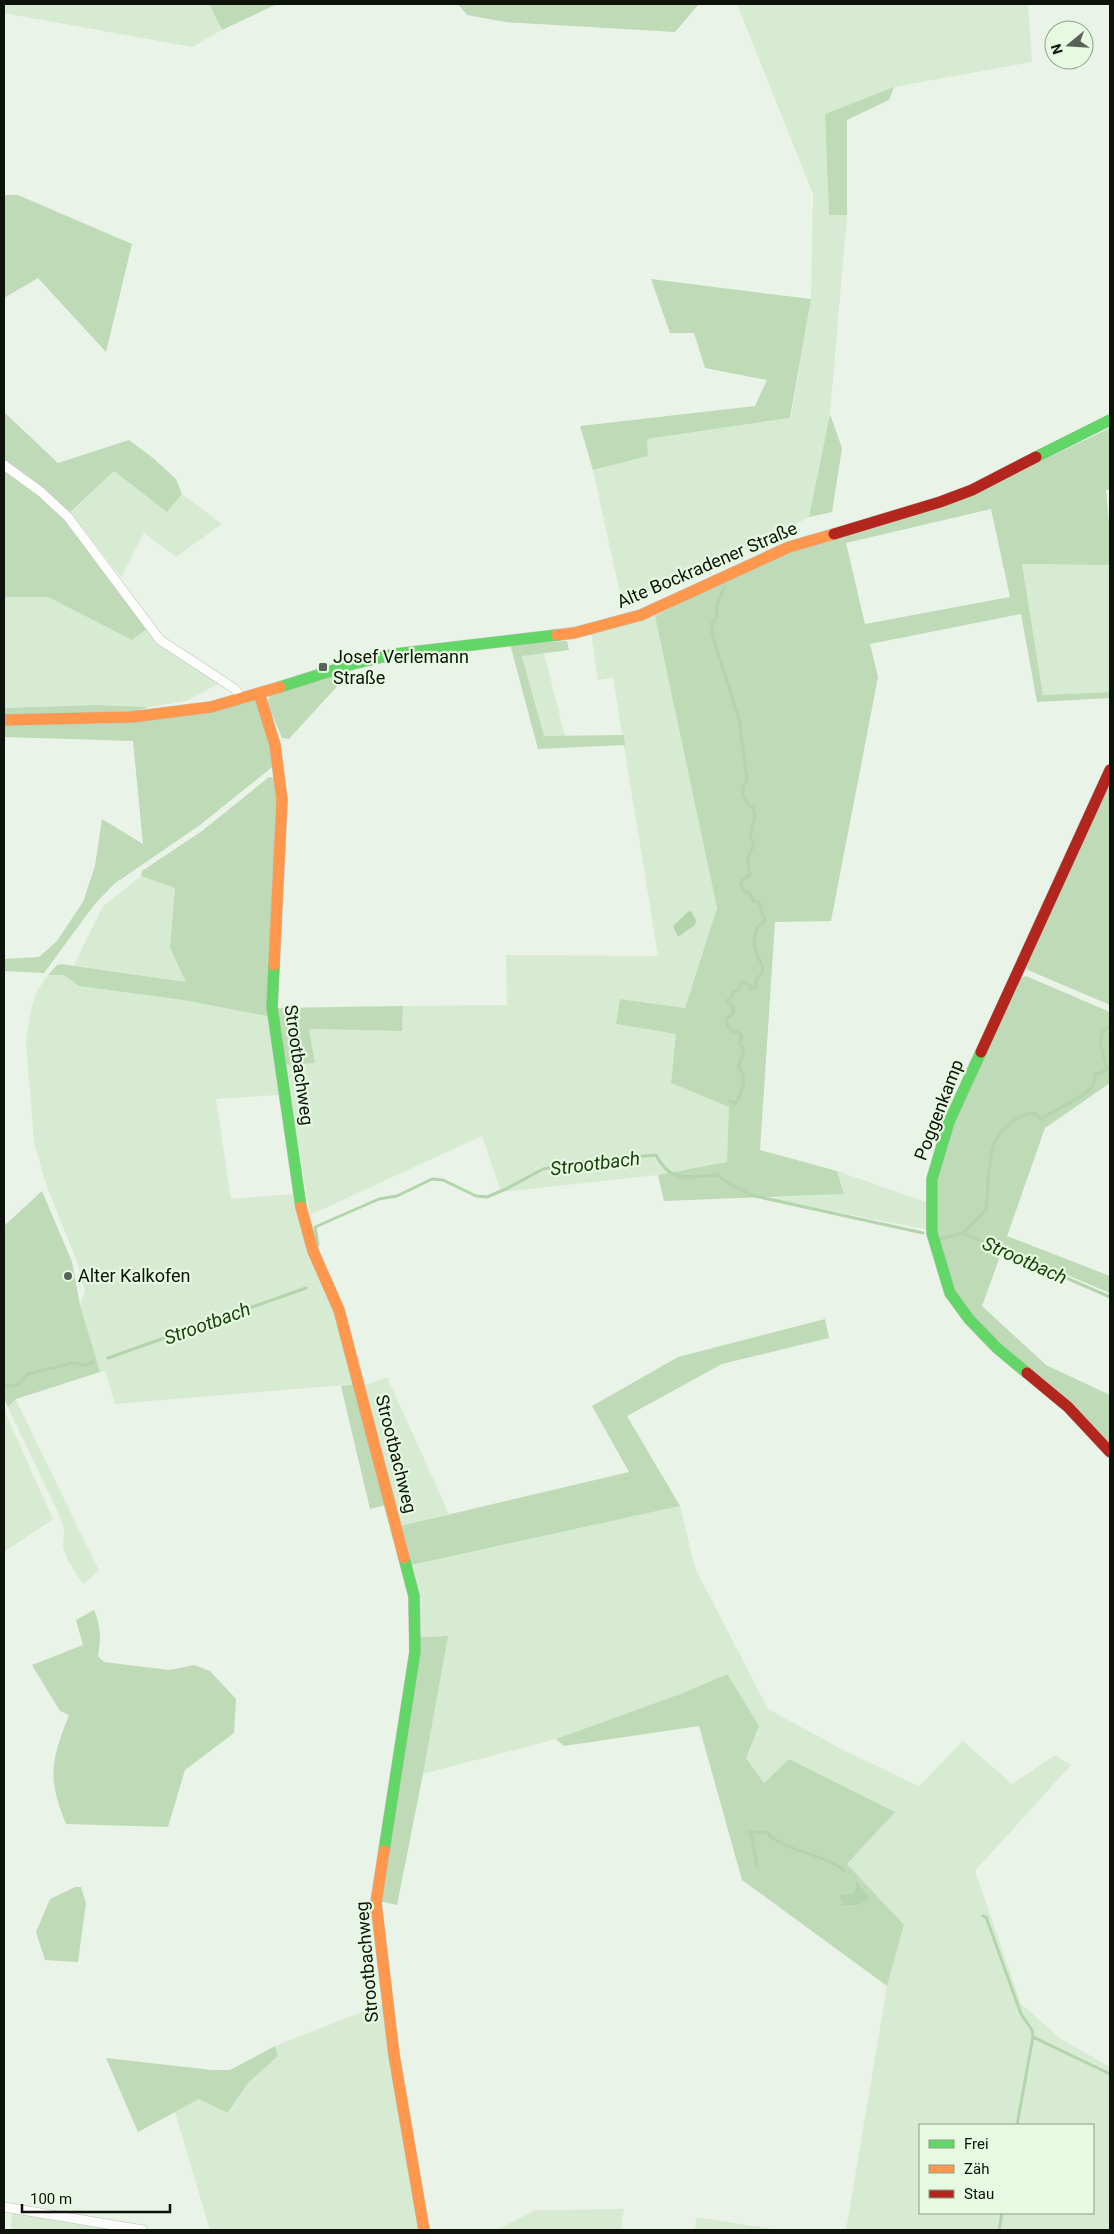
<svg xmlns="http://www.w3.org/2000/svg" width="1114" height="2234" viewBox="0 0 1114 2234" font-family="Roboto,sans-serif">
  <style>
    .green { fill: #d7ebd2; fill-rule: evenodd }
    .forest { fill: #bedab7; fill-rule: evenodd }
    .water { fill: #b3d4ac }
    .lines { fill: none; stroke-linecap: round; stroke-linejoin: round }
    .stream { stroke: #b3d4ac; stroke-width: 3 }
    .street-casing { stroke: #bdc4ba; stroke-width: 10 }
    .fast-casing { stroke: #bdc4ba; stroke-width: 12 }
    .slow-casing { stroke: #bdc4ba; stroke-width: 12 }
    .jam-casing { stroke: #bdc4ba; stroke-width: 12 }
    .street { stroke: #fcfdfb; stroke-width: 9 }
    .fast { stroke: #63d668; stroke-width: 11 }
    .slow { stroke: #ff974d; stroke-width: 11 }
    .jam { stroke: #b3261e; stroke-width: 11 }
    .poi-dot { fill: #5a6158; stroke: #e6f9e1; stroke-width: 2 }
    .labels { text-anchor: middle; stroke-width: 4.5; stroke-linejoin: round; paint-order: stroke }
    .street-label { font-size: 18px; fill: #0d130b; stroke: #e6f9e1 }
    .poi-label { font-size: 18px; fill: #0d130b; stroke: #e6f9e1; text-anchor: start }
    .water-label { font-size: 19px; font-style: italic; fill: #18410b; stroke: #e6f9e1 }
  </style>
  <rect width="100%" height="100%" fill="#eaf3e7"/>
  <path class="green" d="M 4,4 L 209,4 L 222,30 L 192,47 L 4,13 Z
    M 737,4 L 1028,4 L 1032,62 L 894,87 L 825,114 L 829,214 L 847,215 L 830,414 L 809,517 L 673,587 L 621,598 L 593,470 L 648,456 L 647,439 L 791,418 L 811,299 L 813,194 Z
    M 114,471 L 167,512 L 182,494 L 222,524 L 176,557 L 144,533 L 121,577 L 70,513 Z
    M 1022,564 L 1110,565 L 1110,692 L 1043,695 Z
    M 4,597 L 48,597 L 132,640 L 148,628 L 220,683 L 186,701 L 149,707 L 97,705 L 4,708 Z
    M 655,616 L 717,908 L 685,1008 L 620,999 L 616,1024 L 677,1034 L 671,1083 L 729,1107 L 728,1163 L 658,1175 L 501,1192 L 482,1136 L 310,1215 L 285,1065 L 315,1063 L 309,1029 L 402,1031 L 403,1006 L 507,1005 L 506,955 L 658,956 L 613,678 L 598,680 L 591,632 Z
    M 544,653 L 565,736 L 544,736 L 522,655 Z
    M 141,876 L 175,888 L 170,948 L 186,982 L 74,965 L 103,906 Z
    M 48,975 L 64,975 L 79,986 L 183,1000 L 267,1016 L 279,1095 L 216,1099 L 231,1199 L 292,1194 L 299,1218 L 336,1308 L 356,1384 L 115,1404 L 105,1371 L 100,1372 L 80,1305 L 85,1291 L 76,1259 L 47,1187 L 34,1143 L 26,1041 L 31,1009 L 37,991 Z
    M 837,1171 L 929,1203 L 929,1230 L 766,1198 L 844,1194 Z
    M 387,1377 L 449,1514 L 400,1526 L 363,1386 Z
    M 16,1400 L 99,1571 L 83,1584 L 69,1562 L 63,1548 L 64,1530 L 60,1517 L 8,1407 Z
    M 4,1410 L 53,1519 L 4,1552 Z
    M 680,1506 L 695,1568 L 768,1709 L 847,1752 L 919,1786 L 963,1741 L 1012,1784 L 1055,1755 L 1071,1765 L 975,1871 L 1021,2004 L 1061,2039 L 1110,2067 L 1110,2230 L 846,2230 L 887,1986 L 904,1925 L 847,1864 L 895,1812 L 764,1783 L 746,1758 L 727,1674 L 683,1693 L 556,1739 L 423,1774 L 447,1636 L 418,1637 L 411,1565 ZM 920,2125 L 1093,2125 L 1093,2213 L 920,2213 Z
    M 385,2003 L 422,2230 L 210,2230 L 175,2112 L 199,2099 L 229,2113 L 248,2083 L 278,2056 L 275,2046 Z
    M 624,2209 L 621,2230 L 497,2230 L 535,2210 Z
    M 12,2211 L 127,2230 L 13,2230 L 11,2226 Z
    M 696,2217 L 779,2230 L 695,2230 Z"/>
  <path class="forest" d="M 209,4 L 277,4 L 222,30 Z
    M 458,4 L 699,4 L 675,32 L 505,22 L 467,15 Z
    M 894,87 L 889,100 L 847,120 L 847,215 L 829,215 L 825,114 Z
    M 4,195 L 18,195 L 132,244 L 106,352 L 38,278 L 4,298 Z
    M 651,279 L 811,299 L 790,418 L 647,439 L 648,456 L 593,470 L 580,426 L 755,406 L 767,380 L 705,368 L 694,333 L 670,333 Z
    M 4,412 L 58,463 L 129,440 L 153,458 L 176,479 L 182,494 L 167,512 L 114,471 L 64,518 L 148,628 L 132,640 L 48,597 L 4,597 Z
    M 830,414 L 842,448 L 832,512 L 809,517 Z
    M 1110,428 L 1110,489 L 1106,490 L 1110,534 L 1110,565 L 1022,564 L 1043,695 L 1110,692 L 1110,698 L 1037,702 L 1021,614 L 870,644 L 878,677 L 831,921 L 775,922 L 760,1150 L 837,1171 L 844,1194 L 664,1201 L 658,1175 L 727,1162 L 729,1107 L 671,1083 L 676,1034 L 616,1024 L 620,999 L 685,1008 L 717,908 L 655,616 L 789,549 L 975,493 ZM 991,509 L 1010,597 L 865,624 L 846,543 Z
    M 567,641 L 569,650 L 522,656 L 544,736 L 624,735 L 625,745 L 538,749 L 510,644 Z
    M 339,673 L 341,682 L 289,739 L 282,738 L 268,705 L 268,700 L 271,694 Z
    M 256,699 L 274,764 L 271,768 L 200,825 L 114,884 L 94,905 L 44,973 L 4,971 L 4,959 L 39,957 L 57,941 L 83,902 L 95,866 L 102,819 L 143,844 L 133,741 L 4,737 L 4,724 Z
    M 97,705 L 149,707 L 136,711 L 4,716 L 4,708 Z
    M 269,777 L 277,778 L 277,782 L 267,1016 L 183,1000 L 79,986 L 64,975 L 48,975 L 57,965 L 62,964 L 186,982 L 170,948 L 175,888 L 141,876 L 142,871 L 202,831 Z
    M 1110,777 L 1110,1005 L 1028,970 L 1024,962 Z
    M 1026,976 L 1110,1012 L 1110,1083 L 1045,1128 L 1007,1236 L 1110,1276 L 1110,1293 L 1003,1248 L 982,1306 L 1046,1365 L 1110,1395 L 1110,1446 L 999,1344 L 953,1292 L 936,1233 L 934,1180 L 952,1122 L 1017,979 Z
    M 403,1006 L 402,1031 L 309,1029 L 315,1063 L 285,1065 L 275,1008 Z
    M 42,1191 L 72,1262 L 80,1305 L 100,1372 L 16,1399 L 8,1407 L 4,1398 L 4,1226 Z
    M 825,1319 L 829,1338 L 722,1364 L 627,1416 L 680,1506 L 411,1565 L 400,1526 L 629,1472 L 592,1406 L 678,1357 Z
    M 356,1384 L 386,1505 L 370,1509 L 341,1386 Z
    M 94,1610 C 101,1626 101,1638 98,1656 L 104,1662 L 169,1670 L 194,1665 L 210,1671 L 236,1699 L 234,1733 L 185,1770 L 168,1827 L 66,1824 C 47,1777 51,1761 69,1715 L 60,1711 L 32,1665 L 83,1645 L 76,1620 Z
    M 448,1636 L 423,1774 L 397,1905 L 379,1901 L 418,1637 Z
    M 727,1674 L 759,1726 L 746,1758 L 764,1783 L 789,1759 L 895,1812 L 847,1864 L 904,1925 L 887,1986 L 742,1880 L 699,1726 L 564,1746 L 556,1739 L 683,1693 Z
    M 75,1887 L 81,1887 L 86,1903 L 78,1962 L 45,1960 L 36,1932 L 50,1899 Z
    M 275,2046 L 278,2056 L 248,2083 L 228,2113 L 199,2099 L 138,2132 L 106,2058 L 212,2070 L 230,2070 Z"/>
  <path class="water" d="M 691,911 L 696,920 L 695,925 L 678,937 L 673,926 L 688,912 Z
    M 856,1881 L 869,1898 L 858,1905 L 843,1905 L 840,1895 L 853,1894 L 856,1889 Z"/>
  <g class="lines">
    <path class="stream" d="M 724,587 L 716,607 L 717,616 L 712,623 L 712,634 L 739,719 L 747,779 C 740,791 742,800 753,808 L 755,817 L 750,836 L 754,845 C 747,856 747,863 750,875 L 742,880 L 741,885 L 745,892 L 750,893 L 753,901 L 759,902 L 765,921 L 757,927 C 756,932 754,938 754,943 C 754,959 772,966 756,980 L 756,988 L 751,989 L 750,985 L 741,982 L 739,989 L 733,992 L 732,997 L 726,1001 L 732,1006 L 734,1012 L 726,1019 L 728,1027 L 733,1032 L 737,1031 L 742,1036 L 739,1044 L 743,1048 L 743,1056 L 738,1066 C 748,1079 743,1090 735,1104 L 730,1101
      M 963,1233 L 986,1210 C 988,1193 988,1158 994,1143 C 1000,1130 1019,1113 1034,1113 L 1041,1119 C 1052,1111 1090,1094 1093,1085 C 1095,1081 1095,1076 1095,1073 L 1101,1073 L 1107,1069 C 1104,1055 1093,1034 1110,1026
      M 939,1239 L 963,1233 L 1110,1297
      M 318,1245 L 315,1227 L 379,1199 L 397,1196 L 432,1179 L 443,1180 L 476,1196 L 487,1197 L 508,1188 L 543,1169 L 577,1162 L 656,1155 C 671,1185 689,1176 718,1175 C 727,1184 739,1188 750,1195 L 923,1233
      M 108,1358 L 306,1288
      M 4,1385 L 14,1386 L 20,1383 L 28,1374 L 73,1363 L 84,1365 L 93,1362
      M 748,1832 L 767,1832 C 770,1838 775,1839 780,1842 C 799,1854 831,1857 844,1871
      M 751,1832 L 757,1866
      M 983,1916 L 986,1917 L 1021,2014 L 1032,2030 L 1033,2037 L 1110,2074
      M 1017,2125 L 1033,2037
      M 999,2230 L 1002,2213"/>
    <g class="street-casing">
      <path id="street" d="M 4,465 L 41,492 L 68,517 L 160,640 L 235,689 L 243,699
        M 4,2207 L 143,2230"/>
    </g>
    <g class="fast-casing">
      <path id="fast" d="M 1036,457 L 1110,420
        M 280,687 L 353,664 L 395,654 L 557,635
        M 274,965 L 272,1007 L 301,1207
        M 981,1052 L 949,1122 L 932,1179 L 932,1233 L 950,1293 L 969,1319 L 997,1348 L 1027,1373
        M 384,1851 L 415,1652 L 414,1596 L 404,1558"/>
    </g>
    <g class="slow-casing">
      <path id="slow" d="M 557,635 L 574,633 L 641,615 L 789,547 L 834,534
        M 259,693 L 275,745 L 282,800 L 274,965
        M 4,720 L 132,717 L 211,707 L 280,687
        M 301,1207 L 313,1251 L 339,1310 L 404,1558
        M 384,1851 L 376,1903 L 394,2055 L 424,2230"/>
    </g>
    <g class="jam-casing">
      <path id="jam" d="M 834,534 L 940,502 L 972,490 L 1036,457
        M 981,1052 L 1110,770
        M 1027,1373 L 1068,1407 L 1110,1452"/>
    </g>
    <use href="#street" class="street"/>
    <use href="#fast" class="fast"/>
    <use href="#slow" class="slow"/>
    <use href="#jam" class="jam"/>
  </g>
  <g class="poi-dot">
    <rect x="318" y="662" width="10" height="10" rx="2.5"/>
    <circle cx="68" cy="1276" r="5"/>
  </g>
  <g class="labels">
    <g class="street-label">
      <text transform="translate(707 565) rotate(-23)" y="6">Alte Bockradener Straße</text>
      <text transform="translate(299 1065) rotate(82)" y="6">Strootbachweg</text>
      <text transform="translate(939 1110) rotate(-69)" y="6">Poggenkamp</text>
      <text transform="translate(396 1454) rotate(76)" y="6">Strootbachweg</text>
      <text transform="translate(367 1962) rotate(-95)" y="6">Strootbachweg</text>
    </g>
    <g class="poi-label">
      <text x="333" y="663">Josef Verlemann<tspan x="333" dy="21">Straße</tspan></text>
      <text x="78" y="1282">Alter Kalkofen</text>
    </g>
    <g class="water-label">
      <text transform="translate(595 1163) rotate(-7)" y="7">Strootbach</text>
      <text transform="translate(1025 1260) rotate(24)" y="7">Strootbach</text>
      <text transform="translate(207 1323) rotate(-20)" y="7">Strootbach</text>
    </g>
  </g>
  <rect width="1114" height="2234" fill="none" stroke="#0d130b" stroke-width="10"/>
  <rect x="919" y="2124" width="175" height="90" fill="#e6f9e1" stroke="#8f9d8b"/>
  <rect x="929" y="2140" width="25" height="8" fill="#63d668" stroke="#8f9d8b"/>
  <text x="964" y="2149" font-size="15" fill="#0d130b">Frei</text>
  <rect x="929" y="2165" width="25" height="8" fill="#ff974d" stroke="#8f9d8b"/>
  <text x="964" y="2174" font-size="15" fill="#0d130b">Zäh</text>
  <rect x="929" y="2190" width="25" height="8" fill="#b3261e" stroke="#8f9d8b"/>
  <text x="964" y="2199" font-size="15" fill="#0d130b">Stau</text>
  <g transform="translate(1069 45) rotate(252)"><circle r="24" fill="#e6f9e1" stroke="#8f9d8b"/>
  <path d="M0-4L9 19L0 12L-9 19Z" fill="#5a6158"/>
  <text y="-8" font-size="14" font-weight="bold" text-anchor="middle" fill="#0d130b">N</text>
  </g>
  <path d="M22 2204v8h148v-8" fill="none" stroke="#0d130b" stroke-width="2.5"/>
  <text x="30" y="2204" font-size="15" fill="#0d130b" stroke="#e6f9e1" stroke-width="4" paint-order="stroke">100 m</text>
</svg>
